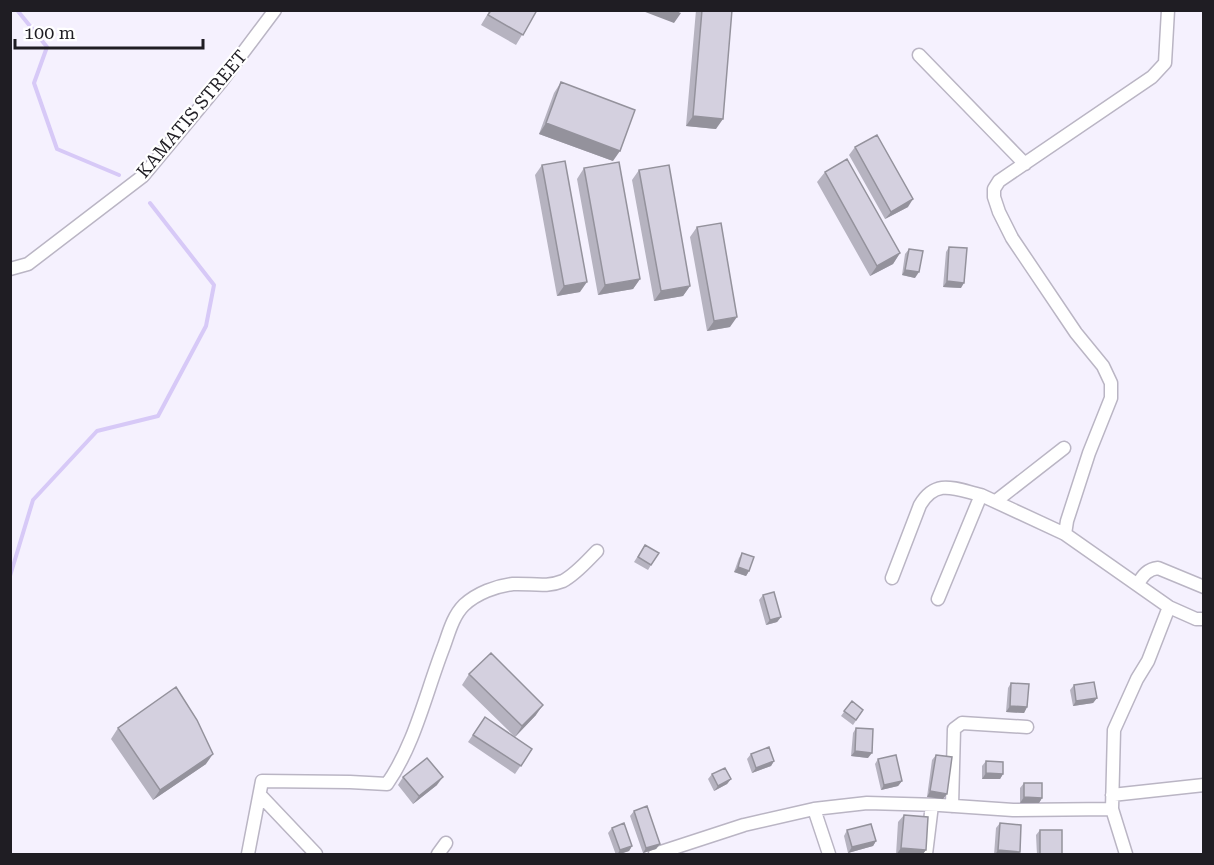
<svg xmlns="http://www.w3.org/2000/svg" width="1214" height="865" viewBox="0 0 1214 865" font-family="'Roboto Serif',serif">
  <style>
    .lines { fill: none; stroke-linecap: round; stroke-linejoin: round }
    .stream { stroke: #d7c9f7; stroke-width: 4 }
    .minor-casing { stroke: #bab5c4; stroke-width: 15 }
    .minor { stroke: #fff; stroke-width: 12 }
    .wall { fill: #b6b3c0 }
    .shaded-wall { fill: #94929c }
    .building { fill: #d4d0df; stroke: #94929c; stroke-width: 1.5 }
    .labels { text-anchor: middle; stroke-width: 4.5; stroke-linejoin: round; paint-order: stroke }
    .street-label { font-size: 18px; fill: #1f1d23; stroke: #fff }
  </style>
  <rect width="100%" height="100%" fill="#f5f1fe"/>
  <g class="lines">
    <path class="stream" d="M 17,10 L 47,47 L 34,83 L 57,149 L 119,175
      M 10,576 L 33,500 L 97,431 L 158,416 L 206,326 L 214,285 L 150,203"/>
    <g class="minor-casing">
      <path id="minor" d="M 1168,10 L 1165,63 L 1152,77 L 999,181 L 994,189 L 994,197 L 999,212 L 1012,238 L 1076,333 L 1103,366 L 1111,383 L 1111,398 L 1089,453 L 1067,521 L 1065,534 L 1169,607 L 1196,619 L 1204,619
        M 919,55 L 1025,164
        M 10,269 L 28,264 L 143,176 L 221,82 L 275,10
        M 996,501 L 1064,448
        M 892,578 L 920,505 C 936,478 955,489 981,495
        M 1138,584 C 1143,575 1148,569 1158,568 L 1204,587
        M 938,599 L 981,495 L 1065,534
        M 260,795 L 316,854
        M 1112,795 L 1204,785
        M 952,806 L 954,729 L 962,723 L 1027,727
        M 814,809 L 829,854
        M 248,854 L 262,781 L 350,782 L 387,784 C 415,744 426,692 444,646 C 449,632 453,616 464,605 C 477,593 496,586 513,584 C 531,583 546,588 563,581 C 576,574 587,561 597,551
        M 438,854 L 446,843
        M 655,854 L 744,825 L 814,809 L 867,803 L 940,805 L 1013,810 L 1112,809
        M 926,854 L 932,805
        M 1126,854 L 1112,809 L 1114,730 L 1137,679 L 1148,661 L 1169,607"/>
    </g>
    <use href="#minor" class="minor"/>
  </g>
  <path class="wall" d="M 490,10 L 537,10 L 516,45 L 481,25 Z
    M 696,10 L 732,10 L 716,129 L 686,126 Z
    M 561,82 L 613,161 L 539,134 L 554,93 Z
    M 855,147 L 908,207 L 885,219 L 849,155 Z
    M 542,165 L 580,292 L 557,296 L 535,175 Z
    M 584,168 L 640,279 L 633,289 L 598,295 L 577,179 Z
    M 639,170 L 690,286 L 683,296 L 654,301 L 632,180 Z
    M 825,172 L 900,253 L 893,264 L 870,276 L 817,182 Z
    M 697,227 L 730,327 L 707,331 L 690,237 Z
    M 949,247 L 961,288 L 943,287 L 946,252 Z
    M 909,249 L 915,278 L 902,275 L 905,254 Z
    M 645,545 L 651,565 L 648,570 L 634,562 Z
    M 742,553 L 749,571 L 746,576 L 734,572 L 739,558 Z
    M 763,595 L 781,617 L 777,622 L 766,625 L 759,600 Z
    M 469,674 L 536,715 L 515,737 L 462,685 Z
    M 1011,683 L 1027,707 L 1024,713 L 1006,712 L 1008,688 Z
    M 1074,685 L 1097,698 L 1093,703 L 1073,706 L 1070,690 Z
    M 852,701 L 863,710 L 853,725 L 841,716 Z
    M 485,717 L 532,749 L 515,774 L 468,742 Z
    M 118,728 L 206,764 L 153,800 L 111,739 Z
    M 856,728 L 868,758 L 851,756 L 853,733 Z
    M 751,754 L 774,761 L 771,766 L 752,773 L 747,759 Z
    M 936,755 L 943,799 L 927,797 L 932,760 Z
    M 878,759 L 902,781 L 898,786 L 881,790 L 875,764 Z
    M 986,761 L 1003,774 L 1000,779 L 982,779 L 982,766 Z
    M 712,774 L 731,779 L 727,784 L 714,791 L 708,779 Z
    M 403,777 L 437,785 L 413,804 L 398,785 Z
    M 1024,783 L 1042,798 L 1039,803 L 1020,803 L 1020,788 Z
    M 634,811 L 660,844 L 656,849 L 643,853 L 630,816 Z
    M 904,815 L 926,850 L 922,855 L 896,855 L 898,822 Z
    M 1000,823 L 1018,855 L 994,855 L 996,828 Z
    M 612,828 L 632,846 L 629,851 L 616,855 L 608,833 Z
    M 847,830 L 876,841 L 873,846 L 848,853 L 844,836 Z
    M 1040,830 L 1062,854 L 1062,855 L 1037,855 L 1036,835 Z"/>
  <path class="shaded-wall" d="M 640,10 L 674,10 L 681,13 L 674,23 Z
    M 693,116 L 723,119 L 716,129 L 686,126 Z
    M 546,123 L 620,151 L 613,161 L 539,134 Z
    M 913,199 L 908,207 L 885,219 L 891,212 Z
    M 900,253 L 893,264 L 870,276 L 877,266 Z
    M 905,270 L 919,272 L 915,278 L 902,275 Z
    M 640,279 L 633,289 L 598,295 L 605,285 Z
    M 947,281 L 964,283 L 961,288 L 943,287 Z
    M 587,282 L 580,292 L 557,296 L 564,286 Z
    M 690,286 L 683,296 L 654,301 L 661,291 Z
    M 737,317 L 730,327 L 707,331 L 714,321 Z
    M 738,567 L 749,571 L 746,576 L 734,572 Z
    M 781,617 L 777,622 L 766,625 L 770,620 Z
    M 1097,698 L 1093,703 L 1073,706 L 1076,701 Z
    M 543,705 L 536,715 L 515,737 L 522,726 Z
    M 1010,706 L 1027,707 L 1024,713 L 1006,712 Z
    M 855,751 L 872,753 L 868,758 L 851,756 Z
    M 213,754 L 206,764 L 153,800 L 160,790 Z
    M 774,761 L 771,766 L 752,773 L 756,768 Z
    M 986,773 L 1003,774 L 1000,779 L 982,779 Z
    M 443,777 L 437,785 L 413,804 L 419,796 Z
    M 731,779 L 727,784 L 714,791 L 718,786 Z
    M 902,781 L 898,786 L 881,790 L 884,785 Z
    M 930,791 L 947,794 L 943,799 L 927,797 Z
    M 1024,797 L 1042,798 L 1039,803 L 1020,803 Z
    M 876,841 L 873,846 L 848,853 L 852,847 Z
    M 660,844 L 656,849 L 643,853 L 646,848 Z
    M 632,846 L 629,851 L 617,855 L 620,850 Z
    M 901,848 L 926,850 L 922,855 L 896,855 Z
    M 998,850 L 1020,852 L 1018,855 L 995,855 Z"/>
  <path class="building" d="M 491,10 L 537,10 L 523,35 L 488,15 Z
    M 702,10 L 732,10 L 723,119 L 693,116 Z
    M 561,82 L 635,110 L 620,151 L 546,123 Z
    M 877,135 L 913,199 L 891,212 L 855,147 Z
    M 847,159 L 900,253 L 877,266 L 825,172 Z
    M 565,161 L 587,282 L 564,286 L 542,165 Z
    M 619,162 L 640,279 L 605,285 L 584,168 Z
    M 669,165 L 690,286 L 661,291 L 639,170 Z
    M 721,223 L 737,317 L 714,321 L 697,227 Z
    M 949,247 L 967,248 L 964,283 L 947,281 Z
    M 909,249 L 923,251 L 919,272 L 905,270 Z
    M 645,545 L 659,553 L 651,565 L 638,557 Z
    M 742,553 L 754,557 L 749,571 L 738,567 Z
    M 774,592 L 781,617 L 770,620 L 763,595 Z
    M 491,653 L 543,705 L 522,726 L 469,674 Z
    M 1094,682 L 1097,698 L 1076,701 L 1074,685 Z
    M 1011,683 L 1029,684 L 1027,707 L 1010,706 Z
    M 176,687 L 197,720 L 213,754 L 160,790 L 118,728 Z
    M 852,701 L 863,710 L 856,720 L 844,711 Z
    M 485,717 L 532,749 L 521,766 L 473,735 Z
    M 856,728 L 873,729 L 872,753 L 855,751 Z
    M 769,747 L 774,761 L 756,768 L 751,754 Z
    M 896,755 L 902,781 L 884,785 L 878,759 Z
    M 936,755 L 952,757 L 947,794 L 930,791 Z
    M 427,758 L 443,777 L 419,796 L 403,777 Z
    M 986,761 L 1003,762 L 1003,774 L 986,773 Z
    M 725,768 L 731,779 L 718,786 L 712,774 Z
    M 1024,783 L 1042,783 L 1042,798 L 1024,797 Z
    M 647,806 L 660,844 L 646,848 L 634,811 Z
    M 904,815 L 928,817 L 926,850 L 901,848 Z
    M 624,823 L 632,846 L 620,850 L 612,828 Z
    M 1000,823 L 1021,825 L 1020,852 L 998,850 Z
    M 871,824 L 876,841 L 852,847 L 847,830 Z
    M 1040,830 L 1062,830 L 1062,854 L 1040,854 Z"/>
  <g class="labels">
    <g class="street-label">
      <text transform="translate(192 114) rotate(-50)" y="6">KAMATIS STREET</text>
    </g>
  </g>
  <rect width="1214" height="865" fill="none" stroke="#1f1d23" stroke-width="24"/>
  <path d="M15 39v9h188v-9" fill="none" stroke="#1f1d23" stroke-width="3"/>
  <text x="24" y="39" font-size="18" fill="#1f1d23" stroke="#ffffff" stroke-width="4.5" paint-order="stroke">100 m</text>
</svg>
